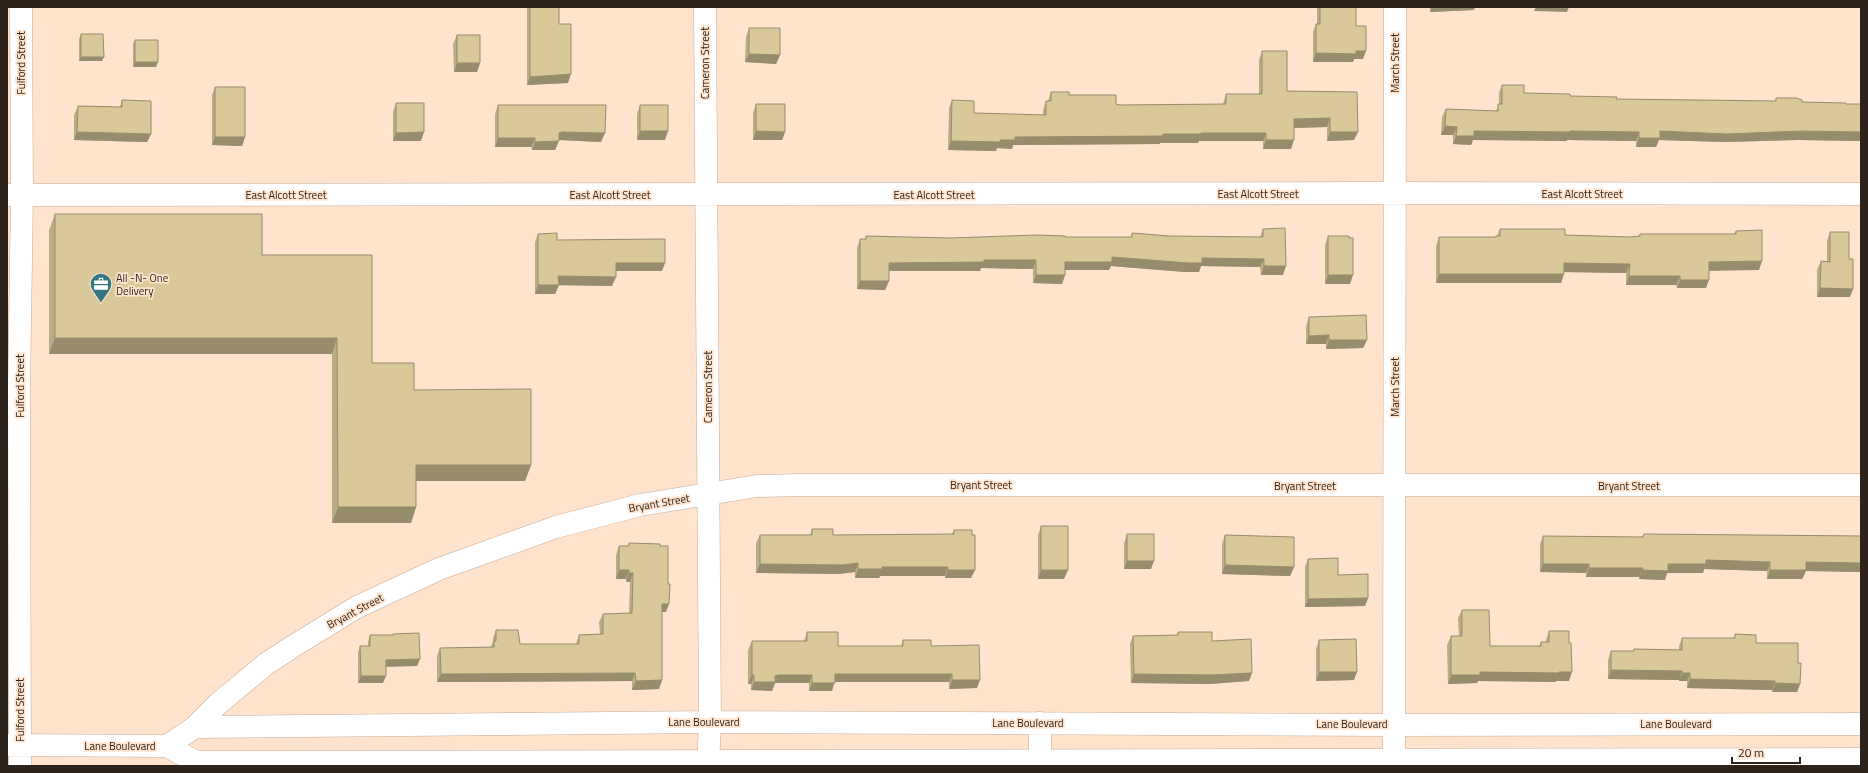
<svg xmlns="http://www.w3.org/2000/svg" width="1868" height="773" viewBox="0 0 1868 773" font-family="'Titillium Web',sans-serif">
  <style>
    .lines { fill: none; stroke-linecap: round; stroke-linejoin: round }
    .street-casing { stroke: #c6ac96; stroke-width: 23 }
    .street { stroke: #fff; stroke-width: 22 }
    .wall { fill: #baac84 }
    .shaded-wall { fill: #978c6c }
    .building { fill: #d8c89a; stroke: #978c6c }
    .labels { text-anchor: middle; stroke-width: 3.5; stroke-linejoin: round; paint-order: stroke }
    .street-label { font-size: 11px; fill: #2d231b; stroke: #ffe3cc }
    .poi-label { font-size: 11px; fill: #2d231b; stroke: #ffe3cc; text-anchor: start }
  </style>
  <rect width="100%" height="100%" fill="#ffe3cc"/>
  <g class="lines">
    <g class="street-casing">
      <path id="street" d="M 705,7 L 710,722 L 708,766
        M 7,195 L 1371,193 L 1861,194
        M 1040,723 L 1040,760
        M 195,727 L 710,722 L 1394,725 L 1861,724
        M 7,745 L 167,746 L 196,762 L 1861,759
        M 167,746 L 195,727 L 219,703 L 266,664 L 292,647 L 357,607 L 439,569 L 556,527 L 640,505 L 757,486 L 800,485 L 1861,485
        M 20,766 L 19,389 L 22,195 L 21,7
        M 1394,766 L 1395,7"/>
    </g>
    <use href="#street" class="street"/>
  </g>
  <path class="wall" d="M 527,7 L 559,7 L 559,24 L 568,83 L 527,85 Z
    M 1317,7 L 1356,7 L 1356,26 L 1363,59 L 1354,59 L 1353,62 L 1313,62 L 1313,32 L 1316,24 L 1317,24 Z
    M 1430,7 L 1475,7 L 1474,10 L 1430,12 Z
    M 749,28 L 780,55 L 776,64 L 745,62 L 746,37 Z
    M 81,34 L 102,61 L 79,61 L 79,39 Z
    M 457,35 L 480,63 L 477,72 L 454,72 L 453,44 Z
    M 135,40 L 156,67 L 133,67 L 133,44 Z
    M 1262,51 L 1287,91 L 1357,92 L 1354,140 L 1327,141 L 1327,127 L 1294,128 L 1291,149 L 1263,149 L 1263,141 L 1199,141 L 1198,143 L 1160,143 L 1160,144 L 1013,145 L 1012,149 L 997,148 L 996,151 L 948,150 L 949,108 L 952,100 L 974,113 L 1043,115 L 1043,110 L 1046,101 L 1048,101 L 1051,92 L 1069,95 L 1120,105 L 1223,104 L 1226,94 L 1259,94 L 1259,60 Z
    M 1502,85 L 1524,93 L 1616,99 L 1775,101 L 1776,98 L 1802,102 L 1846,104 L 1861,104 L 1861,141 L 1798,140 L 1724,142 L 1659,140 L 1656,147 L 1636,147 L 1636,141 L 1567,140 L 1567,141 L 1473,140 L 1471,145 L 1453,144 L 1453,135 L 1441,135 L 1442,117 L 1446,109 L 1496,111 L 1499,104 L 1499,93 Z
    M 215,87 L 245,137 L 242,146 L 212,145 L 212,95 Z
    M 122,100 L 151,134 L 147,142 L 74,140 L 74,115 L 78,106 L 120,107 Z
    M 396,103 L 421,141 L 393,141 L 393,112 Z
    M 756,104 L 785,132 L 782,140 L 753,140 L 753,113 Z
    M 498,105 L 601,142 L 559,140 L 555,150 L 532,150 L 531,147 L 495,147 L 495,114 Z
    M 640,105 L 665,140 L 637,140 L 637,114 Z
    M 55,214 L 262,255 L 372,363 L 531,465 L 525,481 L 416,481 L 416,507 L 411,523 L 332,523 L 332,354 L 49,354 L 49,230 Z
    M 1263,229 L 1283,275 L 1261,275 L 1260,267 L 1201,266 L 1199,272 L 1185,272 L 1111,266 L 1109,270 L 1065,270 L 1065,275 L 1062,284 L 1033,283 L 1033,269 L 981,268 L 980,271 L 889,271 L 889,281 L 885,290 L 857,289 L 857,248 L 860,239 L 865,239 L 866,236 L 950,238 L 1065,237 L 1131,237 L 1132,233 L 1169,236 L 1260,237 Z
    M 1500,229 L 1565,235 L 1630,237 L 1639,236 L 1640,234 L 1734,234 L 1736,231 L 1759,270 L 1709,270 L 1706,288 L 1677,288 L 1676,285 L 1626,285 L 1626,273 L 1564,272 L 1561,283 L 1436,283 L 1436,246 L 1439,237 L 1495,237 L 1496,236 L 1497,236 Z
    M 1830,232 L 1849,259 L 1850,297 L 1817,297 L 1817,270 L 1821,261 L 1827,261 L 1827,241 Z
    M 538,234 L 557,240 L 662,271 L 616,271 L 612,286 L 559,285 L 555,294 L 535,294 L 535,242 Z
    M 1328,236 L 1350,284 L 1325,284 L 1325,245 Z
    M 1309,317 L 1367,340 L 1363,348 L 1326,349 L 1326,344 L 1306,344 L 1306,326 Z
    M 1041,526 L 1064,579 L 1038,579 L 1038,535 Z
    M 812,529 L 833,535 L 952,534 L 954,530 L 971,578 L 945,578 L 945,576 L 880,576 L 879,578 L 855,578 L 855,572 L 838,574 L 756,573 L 756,543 L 760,535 L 810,535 Z
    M 1127,534 L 1151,569 L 1124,569 L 1124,543 Z
    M 1644,534 L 1861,536 L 1861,572 L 1806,571 L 1802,579 L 1767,579 L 1767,571 L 1704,569 L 1703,573 L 1667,573 L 1665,580 L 1639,579 L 1639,577 L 1586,577 L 1586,573 L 1540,572 L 1540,544 L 1543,536 L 1642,537 Z
    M 1225,535 L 1294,567 L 1290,576 L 1222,574 L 1222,544 Z
    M 629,543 L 666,612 L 662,612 L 662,680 L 659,689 L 632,690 L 632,681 L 437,682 L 437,656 L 440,648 L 491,647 L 493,641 L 493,638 L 496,630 L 520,644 L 576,644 L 579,635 L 600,634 L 599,622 L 603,614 L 629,613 L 630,582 L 626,582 L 626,579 L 616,579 L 616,555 L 619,546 L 628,546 Z
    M 1308,559 L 1338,575 L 1368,598 L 1365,606 L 1305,607 L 1305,567 Z
    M 1462,610 L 1490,646 L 1539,646 L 1541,642 L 1546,642 L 1546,640 L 1549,631 L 1569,681 L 1556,681 L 1556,682 L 1478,681 L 1477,683 L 1448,684 L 1447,645 L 1451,636 L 1459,636 L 1458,618 Z
    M 807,632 L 838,646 L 901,646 L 903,640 L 931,646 L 977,688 L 949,689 L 949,682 L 835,682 L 832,691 L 809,691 L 809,683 L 775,683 L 772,691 L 751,690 L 751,684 L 748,684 L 748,650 L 752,641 L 804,641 Z
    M 1178,632 L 1212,641 L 1249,681 L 1209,684 L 1131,683 L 1130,644 L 1133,636 L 1177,635 Z
    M 393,634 L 420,659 L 417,666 L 386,666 L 383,683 L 358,683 L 358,653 L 360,646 L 368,646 L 368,642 L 370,635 L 393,635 Z
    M 1735,634 L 1756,643 L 1798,663 L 1800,684 L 1797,692 L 1772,692 L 1772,690 L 1687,688 L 1687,681 L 1679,681 L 1679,680 L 1608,679 L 1608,660 L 1611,651 L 1633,651 L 1634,649 L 1679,650 L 1679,646 L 1682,638 L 1734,638 Z
    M 1319,640 L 1354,680 L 1316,681 L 1316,649 Z"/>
  <path class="shaded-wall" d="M 1432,7 L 1475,7 L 1474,10 L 1430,12 Z
    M 1486,7 L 1535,7 L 1535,8 Z
    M 1536,7 L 1569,7 L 1567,12 L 1534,11 Z
    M 1356,51 L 1366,51 L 1363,59 L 1354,59 L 1353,62 L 1313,62 L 1316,53 Z
    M 749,54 L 780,55 L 776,64 L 745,62 Z
    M 81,57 L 104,57 L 102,61 L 79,61 Z
    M 135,62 L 158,62 L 156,67 L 133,67 Z
    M 457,63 L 480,63 L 477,72 L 454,72 Z
    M 571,74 L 568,83 L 527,85 L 530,77 Z
    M 1330,118 L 1327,127 L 1291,128 L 1294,119 Z
    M 1445,126 L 1457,127 L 1453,135 L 1441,135 Z
    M 640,131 L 668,131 L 665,140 L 637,140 Z
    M 756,131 L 785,132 L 782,140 L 753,140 Z
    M 1474,131 L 1570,131 L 1639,132 L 1636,141 L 1567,140 L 1567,141 L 1473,140 L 1471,145 L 1453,144 L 1456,136 Z
    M 1660,131 L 1861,132 L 1861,141 L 1798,140 L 1724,142 L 1659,140 L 1656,147 L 1636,147 L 1639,138 Z
    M 77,132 L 151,134 L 147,142 L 74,140 Z
    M 424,132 L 421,141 L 393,141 L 396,133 Z
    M 562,132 L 605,133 L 601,142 L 559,140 L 559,133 Z
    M 1330,132 L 1358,132 L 1354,140 L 1327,141 Z
    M 1201,133 L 1266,133 L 1263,141 L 1199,141 L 1198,143 L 1160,143 L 1160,144 L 1013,145 L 1012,149 L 997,148 L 996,151 L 948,150 L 951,141 L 1000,140 L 1015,137 L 1163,134 Z
    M 215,137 L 245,137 L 242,146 L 212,145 Z
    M 498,138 L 535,138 L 531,147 L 495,147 Z
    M 1266,140 L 1294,140 L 1291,149 L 1263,149 Z
    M 559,141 L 555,150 L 532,150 L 535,142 Z
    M 1112,257 L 1202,258 L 1264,259 L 1260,267 L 1201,266 L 1199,272 L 1185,272 L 1111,266 L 1109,270 L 1062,270 L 1065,262 Z
    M 984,260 L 1036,260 L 1033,269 L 981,268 L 980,271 L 886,271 L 889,263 Z
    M 1762,261 L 1759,270 L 1706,271 L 1709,262 Z
    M 616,263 L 665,263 L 662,271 L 612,271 Z
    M 1564,263 L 1630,264 L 1626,273 L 1561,272 Z
    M 1264,266 L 1286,266 L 1283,275 L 1261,275 Z
    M 1439,274 L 1564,274 L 1561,283 L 1436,283 Z
    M 1036,275 L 1065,275 L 1062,284 L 1033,283 Z
    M 1328,275 L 1353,275 L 1350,284 L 1325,284 Z
    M 558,276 L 616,277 L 612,286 L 555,285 Z
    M 1629,276 L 1680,276 L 1676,285 L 1626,285 Z
    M 1680,280 L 1709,280 L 1706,288 L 1677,288 Z
    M 860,281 L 889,281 L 885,290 L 857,289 Z
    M 538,285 L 559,285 L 555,294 L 535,294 Z
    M 1820,288 L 1853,289 L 1850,297 L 1817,297 Z
    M 1329,335 L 1326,344 L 1306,344 L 1309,336 Z
    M 55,338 L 337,338 L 332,354 L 49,354 Z
    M 1329,340 L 1367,340 L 1363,348 L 1326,349 Z
    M 416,465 L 531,465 L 525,481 L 411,481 Z
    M 338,507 L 416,507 L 411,523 L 332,523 Z
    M 1706,560 L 1770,562 L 1767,571 L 1704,569 L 1703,573 L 1667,573 L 1665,580 L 1639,579 L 1642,570 L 1668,564 Z
    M 1127,561 L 1154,561 L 1151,569 L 1124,569 Z
    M 1806,562 L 1861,563 L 1861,572 L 1806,571 L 1802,579 L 1767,579 L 1770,570 Z
    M 858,563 L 855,572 L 838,574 L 756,573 L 760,564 Z
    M 1543,564 L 1589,564 L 1586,573 L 1540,572 Z
    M 1225,565 L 1294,567 L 1290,576 L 1222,574 Z
    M 882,567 L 948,567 L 945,576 L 880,576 L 879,578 L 855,578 L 858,569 Z
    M 1589,568 L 1643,568 L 1639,577 L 1586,577 Z
    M 619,570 L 629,570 L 626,579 L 616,579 Z
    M 948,570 L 975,570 L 971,578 L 945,578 Z
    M 1041,570 L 1068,570 L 1064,579 L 1038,579 Z
    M 629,573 L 633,573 L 630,582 L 626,582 Z
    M 1368,598 L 1365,606 L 1305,607 L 1308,599 Z
    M 662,604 L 669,604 L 666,612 L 659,612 Z
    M 420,659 L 417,666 L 383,667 L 386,660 Z
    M 1611,670 L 1682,671 L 1679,680 L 1608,679 Z
    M 1319,672 L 1357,672 L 1354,680 L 1316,681 Z
    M 1480,672 L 1572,672 L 1569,681 L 1556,681 L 1556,682 L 1478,681 L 1477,683 L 1448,684 L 1451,675 Z
    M 635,673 L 632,681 L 437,682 L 441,674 Z
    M 1252,673 L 1249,681 L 1209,684 L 1131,683 L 1134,674 Z
    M 1682,673 L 1690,673 L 1687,681 L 1679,681 Z
    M 838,674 L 952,674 L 949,682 L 834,682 L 832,691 L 809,691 L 812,683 Z
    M 752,675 L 754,675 L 751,684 L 748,684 Z
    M 778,675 L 812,675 L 809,683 L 775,683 L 772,691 L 751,690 L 754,682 Z
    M 361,676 L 386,676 L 383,683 L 358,683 Z
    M 1690,679 L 1775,681 L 1772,690 L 1687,688 Z
    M 662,680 L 659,689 L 632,690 L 636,681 Z
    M 952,680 L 980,680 L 977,688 L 949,689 Z
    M 1775,683 L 1800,684 L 1797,692 L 1772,692 Z"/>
  <path class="building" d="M 530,7 L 559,7 L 559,24 L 571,24 L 571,74 L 530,77 Z
    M 1320,7 L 1356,7 L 1356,26 L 1366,26 L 1366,51 L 1356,51 L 1356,54 L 1316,53 L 1316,24 L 1320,24 Z
    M 749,28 L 780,28 L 780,55 L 749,54 Z
    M 81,34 L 103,34 L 104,57 L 81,57 Z
    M 457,35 L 480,35 L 480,63 L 457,63 Z
    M 135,40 L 158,40 L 158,62 L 135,62 Z
    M 1262,51 L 1287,51 L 1287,91 L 1357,92 L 1358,132 L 1330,132 L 1330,118 L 1294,119 L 1294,140 L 1266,140 L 1266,133 L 1201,133 L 1201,134 L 1163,134 L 1163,136 L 1015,137 L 1015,140 L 1000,140 L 1000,142 L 951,141 L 952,100 L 974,101 L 974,113 L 1046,115 L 1046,101 L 1051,101 L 1051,92 L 1069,92 L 1069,95 L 1116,95 L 1116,104 L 1120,105 L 1226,104 L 1226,94 L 1262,94 Z
    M 1502,85 L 1524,85 L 1524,93 L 1570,94 L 1570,96 L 1617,97 L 1616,99 L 1776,101 L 1776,98 L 1796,98 L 1802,100 L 1802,102 L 1846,103 L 1846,104 L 1861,104 L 1861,132 L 1801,131 L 1727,134 L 1660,131 L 1660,138 L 1639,138 L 1639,132 L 1570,131 L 1570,132 L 1474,131 L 1474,136 L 1456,136 L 1457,127 L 1445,126 L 1446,109 L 1498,111 L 1498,104 L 1502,104 Z
    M 215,87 L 245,87 L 245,137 L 215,137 Z
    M 122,100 L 151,101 L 151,134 L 77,132 L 78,106 L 122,107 Z
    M 396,103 L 424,103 L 424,132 L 396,133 Z
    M 756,104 L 785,104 L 785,132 L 756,131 Z
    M 498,105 L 606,105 L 605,133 L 562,132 L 559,133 L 559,141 L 535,142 L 535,138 L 498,138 Z
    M 640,105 L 668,105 L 668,131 L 640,131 Z
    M 55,214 L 262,214 L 262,255 L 372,255 L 372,363 L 414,363 L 414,390 L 531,389 L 531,465 L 416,465 L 416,507 L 338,507 L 337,338 L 55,338 Z
    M 1285,228 L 1286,266 L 1264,266 L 1264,259 L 1202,258 L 1202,263 L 1188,263 L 1112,257 L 1112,262 L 1065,262 L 1065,275 L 1036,275 L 1036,260 L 984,260 L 984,262 L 889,263 L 889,281 L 860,281 L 860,239 L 866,239 L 866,236 L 950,238 L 1037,235 L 1065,236 L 1065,237 L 1132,237 L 1132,233 L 1169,236 L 1263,237 L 1263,229 Z
    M 1500,229 L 1565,229 L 1565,235 L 1630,237 L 1640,236 L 1640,234 L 1736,234 L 1736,231 L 1762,230 L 1762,261 L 1709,262 L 1709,280 L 1680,280 L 1680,276 L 1629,276 L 1630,264 L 1564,263 L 1564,274 L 1439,274 L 1439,237 L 1496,237 L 1496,236 L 1500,236 Z
    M 1830,232 L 1849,232 L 1849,259 L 1853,259 L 1853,289 L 1820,288 L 1821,261 L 1830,262 Z
    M 557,233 L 557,240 L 665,239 L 665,263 L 616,263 L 616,277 L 558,276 L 559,285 L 538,285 L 538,234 Z
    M 1328,236 L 1349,236 L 1349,238 L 1353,238 L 1353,275 L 1328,275 Z
    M 1366,315 L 1367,340 L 1329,340 L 1329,335 L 1309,336 L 1309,317 Z
    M 1041,526 L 1068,526 L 1068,570 L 1041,570 Z
    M 812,529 L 833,529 L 833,535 L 954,534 L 954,530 L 972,530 L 972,535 L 975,535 L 975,570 L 948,570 L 948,567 L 882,567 L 882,569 L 858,569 L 858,563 L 842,565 L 760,564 L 760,535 L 812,535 Z
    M 1127,534 L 1154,534 L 1154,561 L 1127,561 Z
    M 1644,534 L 1861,536 L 1861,563 L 1806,562 L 1806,570 L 1770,570 L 1770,562 L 1706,560 L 1706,564 L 1668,564 L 1668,571 L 1642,570 L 1643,568 L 1589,568 L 1589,564 L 1543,564 L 1543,536 L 1643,537 Z
    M 1225,535 L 1294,537 L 1294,567 L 1225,565 Z
    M 629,543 L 660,544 L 660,546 L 668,546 L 668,584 L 670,584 L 669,604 L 662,604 L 662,680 L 636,681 L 635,673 L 441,674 L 440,648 L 494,647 L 494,641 L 496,641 L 496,630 L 518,630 L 520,644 L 579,644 L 579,635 L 603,634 L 603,614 L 632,613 L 633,573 L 629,573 L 629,570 L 619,570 L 619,546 L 629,546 Z
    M 1338,558 L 1338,575 L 1368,574 L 1368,598 L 1308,599 L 1308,559 Z
    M 1462,610 L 1489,610 L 1490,646 L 1541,646 L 1541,642 L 1549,642 L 1549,631 L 1569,631 L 1569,643 L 1571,643 L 1572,672 L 1559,672 L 1559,673 L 1480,672 L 1480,675 L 1451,675 L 1451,636 L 1462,636 Z
    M 807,632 L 838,632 L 838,646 L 903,646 L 903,640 L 931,640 L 931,646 L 979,645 L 980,680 L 952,680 L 952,674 L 835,674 L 835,683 L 812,683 L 812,675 L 778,675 L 775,676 L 775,682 L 754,682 L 754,675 L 752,675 L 752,641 L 807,641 Z
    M 1178,632 L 1212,632 L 1212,641 L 1251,639 L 1252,673 L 1212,675 L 1134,674 L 1133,636 L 1178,635 Z
    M 419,633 L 420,659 L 386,660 L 386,676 L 361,676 L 360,646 L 370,646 L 370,635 L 393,635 L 393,634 Z
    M 1735,634 L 1756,635 L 1756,643 L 1798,643 L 1798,663 L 1801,663 L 1800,684 L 1775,683 L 1775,681 L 1690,679 L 1690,673 L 1682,673 L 1682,671 L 1611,670 L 1611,651 L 1634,651 L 1634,649 L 1682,650 L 1682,638 L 1735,638 Z
    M 1356,639 L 1357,672 L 1319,672 L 1319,640 Z"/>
  <defs>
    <g id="office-pin" transform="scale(1.15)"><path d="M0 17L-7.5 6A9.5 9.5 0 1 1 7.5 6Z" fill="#317784" stroke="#ffe3cc"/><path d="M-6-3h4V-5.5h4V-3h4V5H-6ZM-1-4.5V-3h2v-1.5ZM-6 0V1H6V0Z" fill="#fff"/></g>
  </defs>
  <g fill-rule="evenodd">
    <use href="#office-pin" x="101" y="284"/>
  </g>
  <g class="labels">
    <g class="street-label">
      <text transform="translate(21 63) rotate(-90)" y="4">Fulford Street</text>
      <text transform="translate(705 63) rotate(-90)" y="4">Cameron Street</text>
      <text transform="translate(1395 63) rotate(-90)" y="4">March Street</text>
      <text x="1258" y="198">East Alcott Street</text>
      <text x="1582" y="198">East Alcott Street</text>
      <text x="286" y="199">East Alcott Street</text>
      <text x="610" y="199">East Alcott Street</text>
      <text x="934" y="199">East Alcott Street</text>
      <text transform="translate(20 386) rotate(-90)" y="4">Fulford Street</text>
      <text transform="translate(708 387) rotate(-90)" y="4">Cameron Street</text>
      <text transform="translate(1395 387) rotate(-90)" y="4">March Street</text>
      <text x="981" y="489">Bryant Street</text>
      <text x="1305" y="490">Bryant Street</text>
      <text x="1629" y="490">Bryant Street</text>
      <text transform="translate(659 503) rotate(-10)" y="4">Bryant Street</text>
      <text transform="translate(355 611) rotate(-28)" y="4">Bryant Street</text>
      <text transform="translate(20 710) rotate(-90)" y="4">Fulford Street</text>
      <text x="704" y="726">Lane Boulevard</text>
      <text x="1028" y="727">Lane Boulevard</text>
      <text x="1352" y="728">Lane Boulevard</text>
      <text x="1676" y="728">Lane Boulevard</text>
      <text x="120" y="750">Lane Boulevard</text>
    </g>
    <g class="poi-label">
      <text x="116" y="282">All -N- One<tspan x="116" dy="13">Delivery</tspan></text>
    </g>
  </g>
  <rect width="1868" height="773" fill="none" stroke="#2d231b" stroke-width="16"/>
  <path d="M1732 757v6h68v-6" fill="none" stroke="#2d231b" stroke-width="2"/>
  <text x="1738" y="757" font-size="12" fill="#2d231b" stroke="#ffe3cc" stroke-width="3" paint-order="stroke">20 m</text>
</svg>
